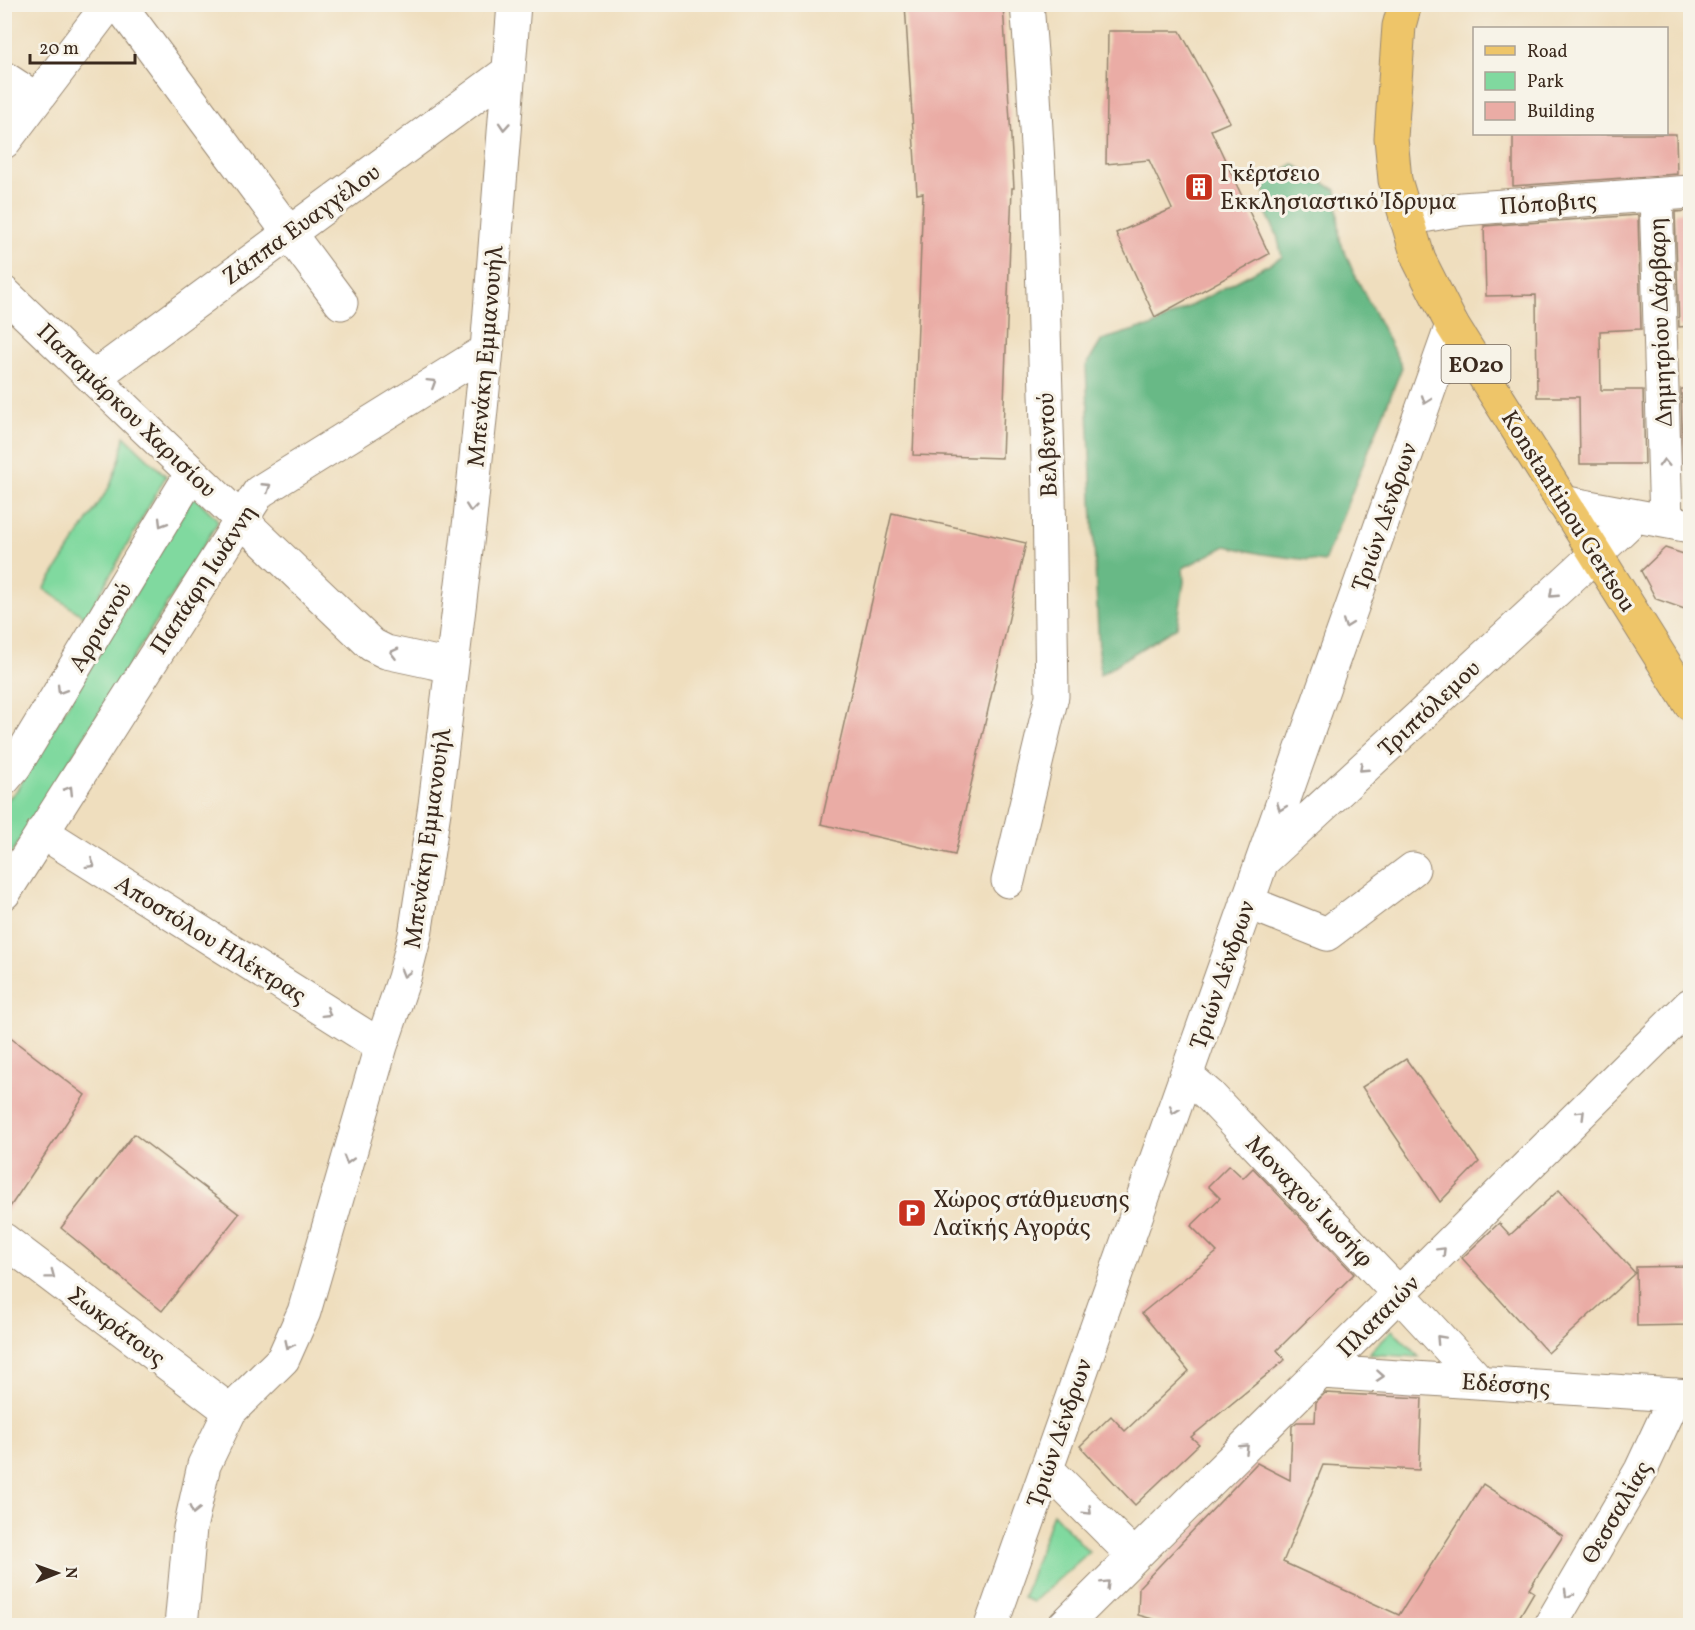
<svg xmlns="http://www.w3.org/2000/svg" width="1695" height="1630" viewBox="0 0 1695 1630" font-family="Vollkorn,serif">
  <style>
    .green { fill: #80d99f; stroke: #5e825e; stroke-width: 1.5 }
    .forest { fill: #68b986; stroke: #527252; stroke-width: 1.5 }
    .building { fill: #eaaca5 }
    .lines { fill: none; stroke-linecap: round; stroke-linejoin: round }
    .minor-casing { stroke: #95846e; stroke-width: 35 }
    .major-casing { stroke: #95846e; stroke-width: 35 }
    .minor { stroke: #fff; stroke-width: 33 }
    .major { stroke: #eec569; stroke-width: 33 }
    .oneway { stroke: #a79f9a }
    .labels { text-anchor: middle; stroke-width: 6; stroke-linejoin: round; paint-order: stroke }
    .shield { fill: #f7f3e8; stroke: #73665b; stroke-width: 1.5 }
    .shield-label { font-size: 22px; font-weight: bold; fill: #3b2a1e }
    .poi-label { font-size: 24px; fill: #3b2a1e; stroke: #f7f3e8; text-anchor: start }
    .street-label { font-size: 24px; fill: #3b2a1e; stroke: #f7f3e8 }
  </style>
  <rect width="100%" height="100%" fill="#f7f3e8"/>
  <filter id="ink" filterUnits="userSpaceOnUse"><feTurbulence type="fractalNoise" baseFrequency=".0167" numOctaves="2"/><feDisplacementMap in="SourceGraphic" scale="12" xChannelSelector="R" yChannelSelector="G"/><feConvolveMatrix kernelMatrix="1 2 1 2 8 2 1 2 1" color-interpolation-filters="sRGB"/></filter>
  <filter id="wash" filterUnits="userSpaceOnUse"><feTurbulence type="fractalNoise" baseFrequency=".008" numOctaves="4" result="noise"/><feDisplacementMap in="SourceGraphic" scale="24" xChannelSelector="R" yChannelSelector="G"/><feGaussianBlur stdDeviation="1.35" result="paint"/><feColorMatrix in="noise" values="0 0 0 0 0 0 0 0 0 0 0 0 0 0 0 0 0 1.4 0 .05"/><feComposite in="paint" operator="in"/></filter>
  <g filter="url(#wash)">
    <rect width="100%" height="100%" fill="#efdebe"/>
    <path class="green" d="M 124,436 L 166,476 L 86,618 L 44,589 L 110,486 L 120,458 Z
      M 192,498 L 196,498 L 216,518 L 218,522 L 5,864 L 5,802 L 17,790 Z
      M 1392,1330 L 1419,1357 L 1368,1354 Z
      M 1053,1513 L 1089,1552 L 1033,1602 L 1023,1598 Z"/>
    <path class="forest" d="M 1293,164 L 1336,190 L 1340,240 L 1352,269 L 1402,367 L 1324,562 L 1262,554 L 1226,546 L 1183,568 L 1184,582 L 1177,627 L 1131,655 L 1100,675 L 1086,366 L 1102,340 L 1141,328 L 1151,327 L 1282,257 L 1277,235 L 1265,210 L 1265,186 Z"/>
    <g id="blocks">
      <path class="building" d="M 905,4 L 1003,4 L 1014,188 L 1012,188 L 1002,458 L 913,455 L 923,193 L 917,194 Z
        M 1108,31 L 1180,31 L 1230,122 L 1211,130 L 1269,254 L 1155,317 L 1116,233 L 1172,209 L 1149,160 L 1106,164 Z
        M 1513,134 L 1676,134 L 1677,174 L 1513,186 Z
        M 1690,211 L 1690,326 L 1679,327 L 1675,212 Z
        M 1638,215 L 1641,329 L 1600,331 L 1601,390 L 1643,390 L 1645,464 L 1580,464 L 1579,397 L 1537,397 L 1536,295 L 1486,296 L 1484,226 Z
        M 1681,389 L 1690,389 L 1690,463 L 1683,463 Z
        M 892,513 L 1026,543 L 955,855 L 821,824 Z
        M 1665,548 L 1690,556 L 1690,611 L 1656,599 L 1641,571 Z
        M 4,1033 L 85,1095 L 4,1216 Z
        M 1406,1059 L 1479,1162 L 1440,1202 L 1362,1087 Z
        M 134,1134 L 239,1214 L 162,1311 L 61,1228 Z
        M 1229,1165 L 1243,1178 L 1253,1168 L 1354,1274 L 1277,1350 L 1285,1360 L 1191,1437 L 1199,1444 L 1135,1505 L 1080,1446 L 1111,1416 L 1125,1431 L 1189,1371 L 1142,1313 L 1217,1252 L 1191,1226 L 1220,1198 L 1208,1186 Z
        M 1559,1190 L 1635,1273 L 1548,1353 L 1462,1258 L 1499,1223 L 1510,1235 Z
        M 1690,1266 L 1690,1325 L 1637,1326 L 1636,1267 Z
        M 1325,1393 L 1422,1398 L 1419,1470 L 1323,1465 L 1283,1562 L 1399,1615 L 1483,1484 L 1563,1536 L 1529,1589 L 1534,1592 L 1514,1626 L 1178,1626 L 1138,1615 L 1139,1587 L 1257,1463 L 1290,1480 L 1292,1426 L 1297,1422 L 1315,1422 L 1316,1402 Z"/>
    </g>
  </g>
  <g filter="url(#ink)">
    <use href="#blocks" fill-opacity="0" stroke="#95846e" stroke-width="1.5"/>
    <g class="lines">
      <g class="minor-casing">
        <path id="minor" d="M 119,4 L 341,303
          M 4,78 L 36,99
          M 4,142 L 109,4
          M 1656,195 L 1666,521
          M 1406,219 L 1462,209 L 1690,192
          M 4,293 L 372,645 L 386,652 L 451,666
          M 93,378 L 509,71
          M 1562,502 L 1690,526
          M 4,779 L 15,766 L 192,473
          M 42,832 L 381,1046
          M 1265,859 L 1596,554 L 1636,516
          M 1008,881 L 1052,696 L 1049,492 L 1040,197 L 1033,78 L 1027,4
          M 4,893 L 259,492 L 487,350
          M 1247,902 L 1327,934 L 1413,869
          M 1186,1075 L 1210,1096 L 1399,1294 L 1480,1382
          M 4,1240 L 230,1411
          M 1322,1372 L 1690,1396
          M 1047,1469 L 1134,1556
          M 181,1626 L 190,1528 L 204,1465 L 230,1411 L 283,1359 L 304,1312 L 381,1046 L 404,978 L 415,935 L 435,805 L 470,518 L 487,350 L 514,4
          M 991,1626 L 1452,325
          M 1064,1626 L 1690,1005
          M 1550,1626 L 1641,1470 L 1676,1395"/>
      </g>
      <g class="major-casing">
        <path id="major" d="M 1405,4 L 1399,26 L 1393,109 L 1391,138 L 1395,180 L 1419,260 L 1452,325 L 1690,704"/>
      </g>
      <use href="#minor" class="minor"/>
      <use href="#major" class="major"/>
    </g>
    <defs><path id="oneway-chevron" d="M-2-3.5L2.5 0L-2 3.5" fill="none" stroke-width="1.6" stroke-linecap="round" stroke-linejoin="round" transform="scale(1.5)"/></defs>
    <g class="oneway">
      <use href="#oneway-chevron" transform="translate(504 126) rotate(94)"/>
      <use href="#oneway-chevron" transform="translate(432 383) rotate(-32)"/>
      <use href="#oneway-chevron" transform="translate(1426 400) rotate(109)"/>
      <use href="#oneway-chevron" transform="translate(1664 463) rotate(-92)"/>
      <use href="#oneway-chevron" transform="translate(267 487) rotate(-33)"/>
      <use href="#oneway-chevron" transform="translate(471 508) rotate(96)"/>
      <use href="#oneway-chevron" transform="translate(162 523) rotate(121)"/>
      <use href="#oneway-chevron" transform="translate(1553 594) rotate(137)"/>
      <use href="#oneway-chevron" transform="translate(1347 624) rotate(110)"/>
      <use href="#oneway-chevron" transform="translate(394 653) rotate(-166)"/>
      <use href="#oneway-chevron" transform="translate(61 690) rotate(121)"/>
      <use href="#oneway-chevron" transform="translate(1363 768) rotate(137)"/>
      <use href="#oneway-chevron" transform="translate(69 790) rotate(-58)"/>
      <use href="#oneway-chevron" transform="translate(1281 807) rotate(110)"/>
      <use href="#oneway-chevron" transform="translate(91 864) rotate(32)"/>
      <use href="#oneway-chevron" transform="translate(405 973) rotate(106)"/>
      <use href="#oneway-chevron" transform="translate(327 1013) rotate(32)"/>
      <use href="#oneway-chevron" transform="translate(1174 1110) rotate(110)"/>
      <use href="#oneway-chevron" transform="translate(1581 1114) rotate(-45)"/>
      <use href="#oneway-chevron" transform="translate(348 1160) rotate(106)"/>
      <use href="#oneway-chevron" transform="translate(1442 1251) rotate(-45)"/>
      <use href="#oneway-chevron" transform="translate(51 1275) rotate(37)"/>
      <use href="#oneway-chevron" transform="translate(1440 1339) rotate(-133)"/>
      <use href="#oneway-chevron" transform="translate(289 1345) rotate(115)"/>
      <use href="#oneway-chevron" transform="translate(1380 1376) rotate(4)"/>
      <use href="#oneway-chevron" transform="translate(1245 1448) rotate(-44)"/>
      <use href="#oneway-chevron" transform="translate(194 1510) rotate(103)"/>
      <use href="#oneway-chevron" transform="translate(1088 1511) rotate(45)"/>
      <use href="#oneway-chevron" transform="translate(1106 1584) rotate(-45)"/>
      <use href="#oneway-chevron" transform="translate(1568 1594) rotate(120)"/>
    </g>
  </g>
  <defs>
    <g id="building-square" transform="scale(1.5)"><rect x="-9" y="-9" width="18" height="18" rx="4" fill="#c8321e" stroke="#f7f3e8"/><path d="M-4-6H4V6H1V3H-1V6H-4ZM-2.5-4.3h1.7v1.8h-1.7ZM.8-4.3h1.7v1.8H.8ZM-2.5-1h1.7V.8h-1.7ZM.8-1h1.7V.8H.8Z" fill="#fff"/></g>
    <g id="parking-square" transform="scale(1.5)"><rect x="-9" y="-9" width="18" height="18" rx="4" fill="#c8321e" stroke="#f7f3e8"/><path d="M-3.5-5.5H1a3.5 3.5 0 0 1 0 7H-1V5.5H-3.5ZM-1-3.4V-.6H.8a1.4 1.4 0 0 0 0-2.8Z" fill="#fff"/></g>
  </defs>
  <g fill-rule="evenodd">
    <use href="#building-square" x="1199" y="187"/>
    <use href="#parking-square" x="912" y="1213"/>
  </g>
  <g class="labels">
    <rect class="shield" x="1441.5" y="345" width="69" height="38" rx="4.5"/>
    <g class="shield-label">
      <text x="1476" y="372">ΕΟ20</text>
    </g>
    <g class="poi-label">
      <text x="1220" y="181">Γκέρτσειο<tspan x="1220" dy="28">Εκκλησιαστικό Ίδρυμα</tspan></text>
      <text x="933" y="1207">Χώρος στάθμευσης<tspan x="933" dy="28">Λαϊκής Αγοράς</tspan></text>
    </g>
    <g class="street-label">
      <text transform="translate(1548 203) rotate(-4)" y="8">Πόποβιτς</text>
      <text transform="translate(301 224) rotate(-36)" y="8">Ζάππα Ευαγγέλου</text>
      <text transform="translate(1660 322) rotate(-92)" y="8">Δημητρίου Δάρβαρη</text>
      <text transform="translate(485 356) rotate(-85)" y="8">Μπενάκη Εμμανουήλ</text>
      <text transform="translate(127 410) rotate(44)" y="8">Παπαμάρκου Χαρισίου</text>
      <text transform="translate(1047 445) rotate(-92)" y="8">Βελβεντού</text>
      <text transform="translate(1569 511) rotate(58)" y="8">Konstantinou Gertsou</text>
      <text transform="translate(1384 517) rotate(-71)" y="8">Τριών Δένδρων</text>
      <text transform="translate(203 579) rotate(-57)" y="8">Παπάφη Ιωάννη</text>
      <text transform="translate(100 627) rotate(-59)" y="8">Αρριανού</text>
      <text transform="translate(1429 708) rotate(-43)" y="8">Τριπτόλεμου</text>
      <text transform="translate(427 838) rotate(-82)" y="8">Μπενάκη Εμμανουήλ</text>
      <text transform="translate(211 939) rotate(32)" y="8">Αποστόλου Ηλέκτρας</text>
      <text transform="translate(1222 975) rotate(-71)" y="8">Τριών Δένδρων</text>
      <text transform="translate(1310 1201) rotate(46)" y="8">Μοναχού Ιωσήφ</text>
      <text transform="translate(1378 1316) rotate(-45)" y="8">Πλαταιών</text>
      <text transform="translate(117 1326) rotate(37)" y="8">Σωκράτους</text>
      <text transform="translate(1506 1384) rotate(4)" y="8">Εδέσσης</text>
      <text transform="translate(1059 1433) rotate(-71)" y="8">Τριών Δένδρων</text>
      <text transform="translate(1616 1512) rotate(-60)" y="8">Θεσσαλίας</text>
    </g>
  </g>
  <rect width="1695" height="1630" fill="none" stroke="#f7f3e8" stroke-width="24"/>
  <rect x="1473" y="27" width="195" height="108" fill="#f7f3e8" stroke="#aca397" stroke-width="1.5"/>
  <rect x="1485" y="46" width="30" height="9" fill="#eec569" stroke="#aca397" stroke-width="1.5"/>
  <text x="1527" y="57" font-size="18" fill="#3b2a1e">Road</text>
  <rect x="1485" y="72" width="30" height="18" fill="#80d99f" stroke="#aca397" stroke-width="1.5"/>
  <text x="1527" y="87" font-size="18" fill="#3b2a1e">Park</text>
  <rect x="1485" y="102" width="30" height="18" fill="#eaaca5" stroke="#aca397" stroke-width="1.5"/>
  <text x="1527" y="117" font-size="18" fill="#3b2a1e">Building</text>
  <g transform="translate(57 1573) rotate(89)" stroke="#f7f3e8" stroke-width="4.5" paint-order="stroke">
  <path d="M0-4.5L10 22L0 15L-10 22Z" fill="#3b2a1e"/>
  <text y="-9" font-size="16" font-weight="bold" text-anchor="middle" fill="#3b2a1e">N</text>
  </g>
  <path d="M30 54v9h105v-9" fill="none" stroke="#3b2a1e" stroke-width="3"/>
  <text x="39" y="54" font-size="18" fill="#3b2a1e" stroke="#f7f3e8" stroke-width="4.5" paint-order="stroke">20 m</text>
</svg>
